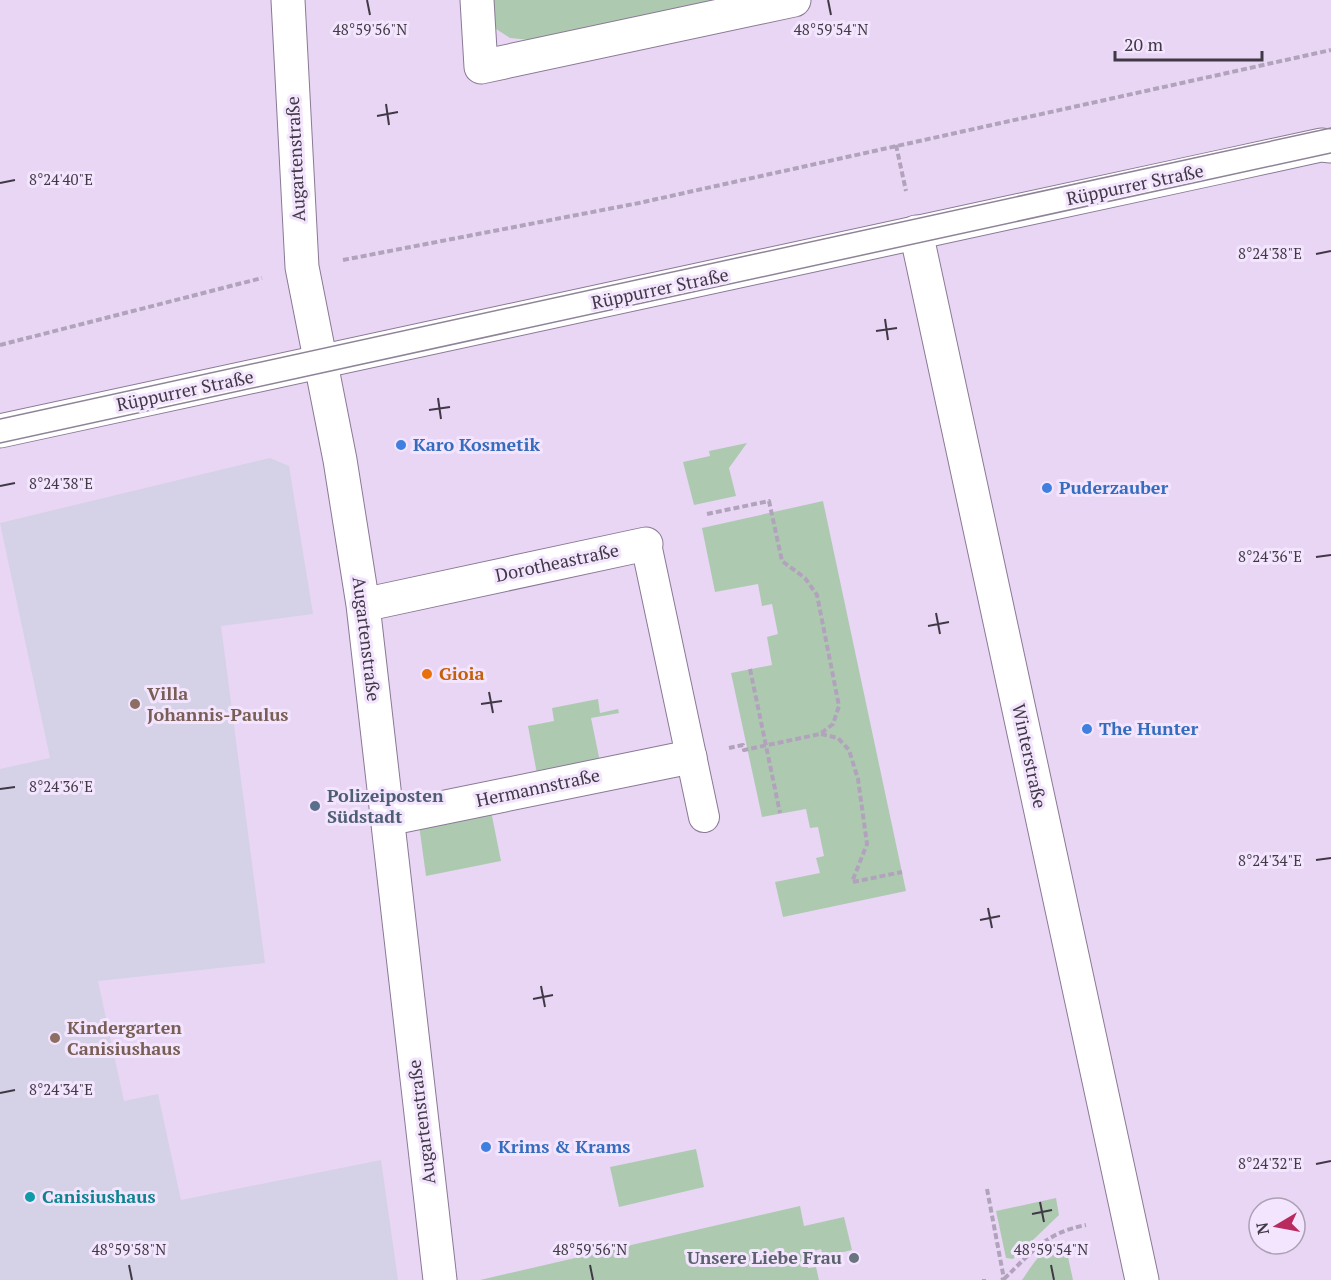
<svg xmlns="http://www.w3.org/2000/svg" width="1331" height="1280" viewBox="0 0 1331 1280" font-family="'PT Serif',serif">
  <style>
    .education { fill: #d5d1e7 }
    .green { fill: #adcab1 }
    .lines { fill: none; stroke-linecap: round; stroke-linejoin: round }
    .lane-casing { stroke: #8a7995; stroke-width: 32 }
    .street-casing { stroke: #8a7995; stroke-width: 35 }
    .secondary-casing { stroke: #8a7995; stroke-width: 35 }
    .path { stroke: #b2a3bc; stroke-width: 4; stroke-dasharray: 6 3; stroke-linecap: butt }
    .lane { stroke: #fff; stroke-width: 30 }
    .street { stroke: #fff; stroke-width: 33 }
    .secondary { stroke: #fff; stroke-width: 33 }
    .tram { stroke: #8f8397; stroke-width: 1.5 }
    .ticks { fill: none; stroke: #403945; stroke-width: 2 }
    .shop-dot { fill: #3f7fe0; stroke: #f4e5fe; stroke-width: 2 }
    .food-dot { fill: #e8710a; stroke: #f4e5fe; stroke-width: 2 }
    .education-dot { fill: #8d6e63; stroke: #f4e5fe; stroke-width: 2 }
    .service-dot { fill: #5c6f8a; stroke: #f4e5fe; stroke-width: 2 }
    .culture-dot { fill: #0f9aa8; stroke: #f4e5fe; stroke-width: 2 }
    .worship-dot { fill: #6b7280; stroke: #f4e5fe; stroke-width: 2 }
    .labels { text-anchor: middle; stroke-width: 6; stroke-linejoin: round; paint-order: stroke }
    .street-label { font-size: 18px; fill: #403945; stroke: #f4e5fe }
    .shop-label { font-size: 18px; font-weight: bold; fill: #366cbe; stroke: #f4e5fe; text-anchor: start }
    .food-label { font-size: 18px; font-weight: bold; fill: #c56008; stroke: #f4e5fe; text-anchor: start }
    .education-label { font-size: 18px; font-weight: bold; fill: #785e54; stroke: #f4e5fe; text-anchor: start }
    .service-label { font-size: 18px; font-weight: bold; fill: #4e5e75; stroke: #f4e5fe; text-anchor: start }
    .culture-label { font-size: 18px; font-weight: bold; fill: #0d838f; stroke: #f4e5fe; text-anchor: start }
    .worship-label { font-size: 18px; font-weight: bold; fill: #5b616d; stroke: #f4e5fe; text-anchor: end }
    .ticks-label { font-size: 15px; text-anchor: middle; fill: #403945; stroke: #f4e5fe; stroke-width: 6; stroke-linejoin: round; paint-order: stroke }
  </style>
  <rect width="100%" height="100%" fill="#e9d6f5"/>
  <path class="education" d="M 270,458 L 289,466 L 313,614 L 221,626 L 265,963 L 98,981 L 124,1101 L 158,1094 L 181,1200 L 381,1160 L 398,1280 L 0,1280 L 0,769 L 50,758 L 0,523 Z"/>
  <path class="green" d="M 491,0 L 714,0 L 531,40 L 510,38 L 493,27 Z
    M 747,443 L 729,468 L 736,496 L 694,505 L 683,462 L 710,456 L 709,451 Z
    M 823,501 L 906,891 L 783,917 L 775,882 L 820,873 L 816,858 L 824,856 L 818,827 L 810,828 L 806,809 L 762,817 L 731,673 L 772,665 L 767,637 L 778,634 L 772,604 L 762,606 L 758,584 L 715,592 L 702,528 Z
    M 598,699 L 600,713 L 618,709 L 619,713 L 591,718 L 600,762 L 537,774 L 528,726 L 554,721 L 552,708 Z
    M 491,811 L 501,861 L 426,876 L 419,825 Z
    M 696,1149 L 704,1187 L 619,1207 L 610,1167 Z
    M 1056,1198 L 1059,1215 L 1013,1259 L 1006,1258 L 996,1211 Z
    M 800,1206 L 804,1226 L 844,1217 L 852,1250 L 823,1257 L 821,1249 L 814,1251 L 815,1259 L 807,1261 L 808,1268 L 816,1267 L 819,1280 L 480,1280 Z
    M 1065,1243 L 1073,1280 L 1022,1280 C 1034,1263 1043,1245 1065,1243 Z"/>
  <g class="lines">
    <g class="lane-casing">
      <path id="lane" d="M 646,544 L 704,817"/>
    </g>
    <g class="street-casing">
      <path id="street" d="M 288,0 L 302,267 L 340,460 L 363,605 L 440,1280
        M 477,0 L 481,67 L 794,0
        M 916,232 L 1142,1280
        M 363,605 L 646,544
        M 387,819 L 690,757"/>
    </g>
    <g class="secondary-casing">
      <path id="secondary" d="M 0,431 L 1220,167 L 1321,145 L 1331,146"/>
    </g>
    <path class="path" d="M 896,145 L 906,191
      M 343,260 L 639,203 L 1331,50
      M 0,345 L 262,278
      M 707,514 L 769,501 L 782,561 L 805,578 L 817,595 L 839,706 L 833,724 L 820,734 L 744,750 L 743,745 L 729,748
      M 750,669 L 780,813
      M 821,734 L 838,738 L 849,750 L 858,779 L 867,844 L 852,882
      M 853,882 L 902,872
      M 987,1189 L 1004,1279 L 1001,1280
      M 984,1279 L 984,1280
      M 1004,1279 C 1033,1251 1045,1233 1086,1225"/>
    <use href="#lane" class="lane"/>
    <use href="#street" class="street"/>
    <use href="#secondary" class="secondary"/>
    <path class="tram" d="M 0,419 L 1331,128
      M 0,443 L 1331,153"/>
  </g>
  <path class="ticks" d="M 367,0 L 370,15M 828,0 L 831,15M 386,104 L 389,125M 377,116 L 398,112M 0,183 L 15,180M 1316,254 L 1331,251M 885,319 L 888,340M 876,331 L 897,328M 438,398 L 441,419M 429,410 L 450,407M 0,486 L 15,483M 1316,557 L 1331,555M 936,613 L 940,634M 928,626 L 949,622M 489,692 L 493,713M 481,704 L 502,701M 0,789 L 15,787M 1316,860 L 1331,858M 988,908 L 992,928M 980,920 L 1000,916M 541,986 L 545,1007M 533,999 L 553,995M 0,1093 L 15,1090M 1316,1164 L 1331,1161M 1040,1202 L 1044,1222M 1032,1214 L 1052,1210M 129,1265 L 132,1280M 590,1265 L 593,1280M 1051,1265 L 1054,1280"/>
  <g class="shop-dot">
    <circle cx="401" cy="445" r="6"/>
    <circle cx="1047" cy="488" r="6"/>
    <circle cx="1087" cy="729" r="6"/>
    <circle cx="486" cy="1147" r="6"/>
  </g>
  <circle class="food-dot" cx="427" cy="674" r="6"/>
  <g class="education-dot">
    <circle cx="135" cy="704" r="6"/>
    <circle cx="55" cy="1038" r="6"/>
  </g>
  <circle class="service-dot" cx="315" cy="806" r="6"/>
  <circle class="culture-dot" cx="30" cy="1197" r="6"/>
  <circle class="worship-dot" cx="854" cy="1258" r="6"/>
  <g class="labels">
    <g class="street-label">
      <text transform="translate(296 159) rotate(-93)" y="6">Augartenstraße</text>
      <text transform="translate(1135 185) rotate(-12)" y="6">Rüppurrer Straße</text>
      <text transform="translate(660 289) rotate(-12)" y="6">Rüppurrer Straße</text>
      <text transform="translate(185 391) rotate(-12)" y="6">Rüppurrer Straße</text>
      <text transform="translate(557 563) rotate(-12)" y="6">Dorotheastraße</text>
      <text transform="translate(366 639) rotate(83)" y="6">Augartenstraße</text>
      <text transform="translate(1029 756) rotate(78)" y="6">Winterstraße</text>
      <text transform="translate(538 788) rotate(-12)" y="6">Hermannstraße</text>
      <text transform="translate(422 1122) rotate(-97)" y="6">Augartenstraße</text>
    </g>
    <g class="shop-label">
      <text x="413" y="451">Karo Kosmetik</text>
      <text x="1059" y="494">Puderzauber</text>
      <text x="1099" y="735">The Hunter</text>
      <text x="498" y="1153">Krims &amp; Krams</text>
    </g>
    <g class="food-label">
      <text x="439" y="680">Gioia</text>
    </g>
    <g class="education-label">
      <text x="147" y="700">Villa<tspan x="147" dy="21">Johannis-Paulus</tspan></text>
      <text x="67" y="1034">Kindergarten<tspan x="67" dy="21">Canisiushaus</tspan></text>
    </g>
    <g class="service-label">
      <text x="327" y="802">Polizeiposten<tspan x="327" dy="21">Südstadt</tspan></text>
    </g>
    <g class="culture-label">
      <text x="42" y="1203">Canisiushaus</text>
    </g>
    <g class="worship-label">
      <text x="842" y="1264">Unsere Liebe Frau</text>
    </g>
  </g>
  <g class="ticks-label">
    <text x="370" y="35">48°59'56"N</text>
    <text x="831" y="35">48°59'54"N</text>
    <text x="61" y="185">8°24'40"E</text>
    <text x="1270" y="259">8°24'38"E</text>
    <text x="61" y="489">8°24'38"E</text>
    <text x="1270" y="562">8°24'36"E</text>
    <text x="61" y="792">8°24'36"E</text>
    <text x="1270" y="866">8°24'34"E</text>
    <text x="61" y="1095">8°24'34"E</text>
    <text x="1270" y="1169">8°24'32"E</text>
    <text x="129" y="1255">48°59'58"N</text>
    <text x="590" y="1255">48°59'56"N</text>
    <text x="1051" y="1255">48°59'54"N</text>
  </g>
  <g transform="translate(1277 1226) rotate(260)"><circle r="28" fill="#f4e5fe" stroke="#aca0b4" stroke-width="1.5"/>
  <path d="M0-4.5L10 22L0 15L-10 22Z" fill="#b92b5e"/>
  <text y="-9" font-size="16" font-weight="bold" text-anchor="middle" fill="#403945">N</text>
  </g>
  <path d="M1115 51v9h147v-9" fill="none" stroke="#403945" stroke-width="3"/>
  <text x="1124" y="51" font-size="18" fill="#403945" stroke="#f4e5fe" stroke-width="4.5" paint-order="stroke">20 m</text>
</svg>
